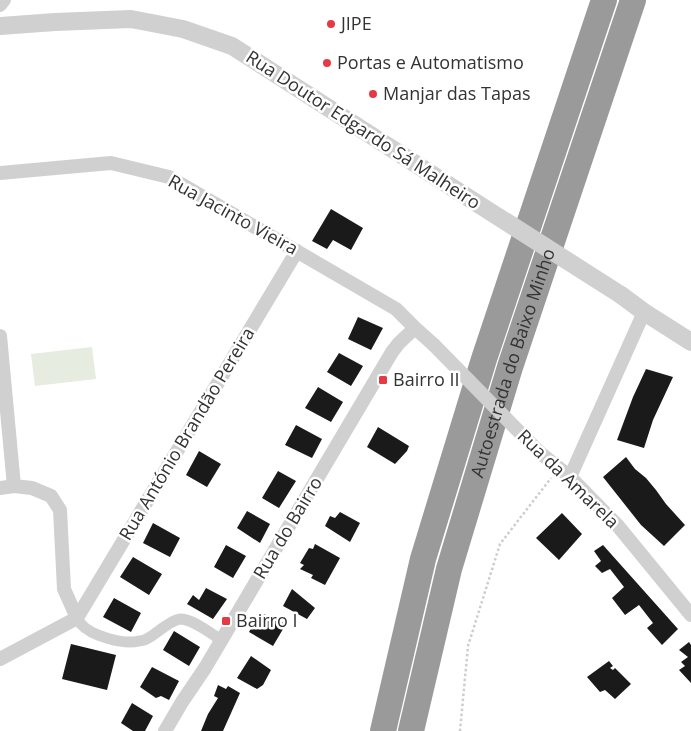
<svg xmlns="http://www.w3.org/2000/svg" width="691" height="731" viewBox="0 0 691 731" font-family="'Open Sans',sans-serif">
  <style>
    .green { fill: #e6ecdf }
    .building { fill: #1a1a1a }
    .lines { fill: none; stroke-linecap: round; stroke-linejoin: round }
    .path { stroke: #cdcdcd; stroke-width: 2.5; stroke-dasharray: 2.5 2.5; stroke-linecap: butt }
    .pedestrian { stroke: #d0d0d0; stroke-width: 11 }
    .minor { stroke: #d0d0d0; stroke-width: 14 }
    .tertiary { stroke: #d0d0d0; stroke-width: 18 }
    .motorway { stroke: #9a9a9a; stroke-width: 26 }
    .minor-bridge { stroke: #d0d0d0; stroke-width: 14 }
    .tertiary-bridge { stroke: #d0d0d0; stroke-width: 18 }
    .poi-dot { fill: #e63946; stroke: #fff; stroke-width: 2 }
    .labels { text-anchor: middle; stroke-width: 5; stroke-linejoin: round; paint-order: stroke }
    .poi-label { font-size: 18px; fill: #333; stroke: #fff; text-anchor: start }
    .street-label { font-size: 18px; fill: #333; stroke: #fff }
  </style>
  <rect width="100%" height="100%" fill="#fff"/>
  <path class="green" d="M 92,347 L 96,379 L 35,386 L 31,354 Z"/>
  <path class="building" d="M 331,209 L 363,228 L 351,250 L 333,240 L 327,249 L 312,241 Z
    M 358,317 L 383,328 L 371,350 L 348,339 Z
    M 339,353 L 363,366 L 351,386 L 327,372 Z
    M 646,369 L 673,377 L 653,420 L 644,448 L 617,440 L 633,397 Z
    M 318,387 L 343,402 L 331,422 L 305,408 Z
    M 296,425 L 322,439 L 312,458 L 285,445 Z
    M 378,427 L 409,446 L 407,451 L 395,464 L 367,447 Z
    M 199,451 L 221,464 L 207,487 L 186,475 Z
    M 626,457 L 635,469 L 646,478 L 656,490 L 666,504 L 685,525 L 664,546 L 641,525 L 603,477 Z
    M 278,471 L 296,481 L 279,508 L 262,498 Z
    M 247,511 L 270,524 L 260,543 L 237,528 Z
    M 340,512 L 360,523 L 350,542 L 325,526 L 330,516 L 335,518 Z
    M 562,513 L 582,534 L 559,560 L 536,538 Z
    M 153,523 L 180,538 L 170,557 L 143,543 Z
    M 315,544 L 340,558 L 325,585 L 311,578 L 313,575 L 300,569 L 304,565 L 300,563 L 309,548 L 313,549 Z
    M 226,545 L 246,556 L 233,578 L 214,567 Z
    M 603,545 L 678,629 L 662,645 L 647,628 L 653,623 L 639,605 L 625,615 L 612,598 L 624,587 L 610,569 L 602,573 L 595,566 L 601,561 L 594,551 Z
    M 133,557 L 162,574 L 149,595 L 120,577 Z
    M 206,588 L 227,599 L 213,619 L 187,604 L 193,595 L 199,600 Z
    M 292,589 L 315,608 L 307,619 L 283,606 Z
    M 114,598 L 141,613 L 131,632 L 103,617 Z
    M 264,614 L 286,624 L 273,646 L 249,632 L 256,619 L 261,621 Z
    M 174,631 L 200,647 L 189,666 L 163,650 Z
    M 689,642 L 691,645 L 691,683 L 679,670 L 685,666 L 681,662 L 688,657 L 679,650 Z
    M 71,644 L 116,655 L 107,690 L 62,679 Z
    M 251,656 L 271,670 L 263,685 L 257,689 L 237,678 Z
    M 609,661 L 613,666 L 610,668 L 613,670 L 615,668 L 631,684 L 615,699 L 605,690 L 600,692 L 587,677 Z
    M 152,667 L 179,681 L 169,700 L 161,696 L 156,698 L 140,687 Z
    M 218,685 L 226,689 L 228,686 L 240,693 L 223,731 L 201,731 L 208,714 L 218,698 L 214,696 Z
    M 132,703 L 153,716 L 145,731 L 133,731 L 121,723 Z"/>
  <g class="lines">
    <path class="path" d="M 460,731 L 468,646 L 500,544 L 551,478"/>
    <path class="pedestrian" d="M 77,618 C 78,620 79,622 81,624 C 91,636 124,645 139,641 C 143,641 147,639 150,637 C 158,632 171,620 180,619 C 193,619 210,633 221,640"/>
    <path class="minor" d="M 0,5 L 4,0
      M 0,173 L 111,163 L 169,177 L 396,309 L 415,328 L 434,345
      M 0,336 L 14,486 L 0,488
      M 539,452 L 570,477 L 618,526 L 691,615
      M 570,477 L 644,312
      M 14,486 L 32,488 L 51,496 L 60,510 L 64,589 L 77,618
      M 77,618 L 297,251
      M 0,659 L 77,618
      M 165,731 L 182,702 L 205,668 L 392,352 L 399,343 L 415,328"/>
    <path class="tertiary" d="M 0,26 L 55,22 L 131,19 L 183,29 L 232,46 L 464,195
      M 621,295 L 644,312 L 691,342"/>
    <g class="motorway">
      <path d="M 383,731 L 423,559 L 484,359 L 604,0"/>
      <path id="s1" d="M 411,731 L 449,569 L 510,367 L 633,0"/>
    </g>
    <path class="minor-bridge" d="M 434,345 L 539,452"/>
    <path class="tertiary-bridge" d="M 464,195 L 621,295"/>
  </g>
  <g class="poi-dot">
    <circle cx="331" cy="24" r="5"/>
    <circle cx="327" cy="63" r="5"/>
    <circle cx="373" cy="94" r="5"/>
    <rect x="378" y="375" width="10" height="10" rx="2.5"/>
    <rect x="221" y="616" width="10" height="10" rx="2.5"/>
  </g>
  <g class="labels">
    <g class="poi-label">
      <text x="341" y="30">JIPE</text>
      <text x="337" y="69">Portas e Automatismo</text>
      <text x="383" y="100">Manjar das Tapas</text>
      <text x="393" y="386">Bairro II</text>
      <text x="236" y="627">Bairro I</text>
    </g>
    <g class="street-label">
      <text transform="translate(363 130) rotate(33)" y="6">Rua Doutor Edgardo Sá Malheiro</text>
      <text transform="translate(233 215) rotate(29)" y="6">Rua Jacinto Vieira</text>
      <text dy="6" stroke="none"><textPath href="#s1" startOffset="382">Autoestrada do Baixo Minho</textPath></text>
      <text transform="translate(187 434) rotate(-59)" y="6">Rua António Brandão Pereira</text>
      <text transform="translate(568 479) rotate(44)" y="6">Rua da Amarela</text>
      <text transform="translate(288 528) rotate(-59)" y="6">Rua do Bairro</text>
    </g>
  </g>
</svg>
